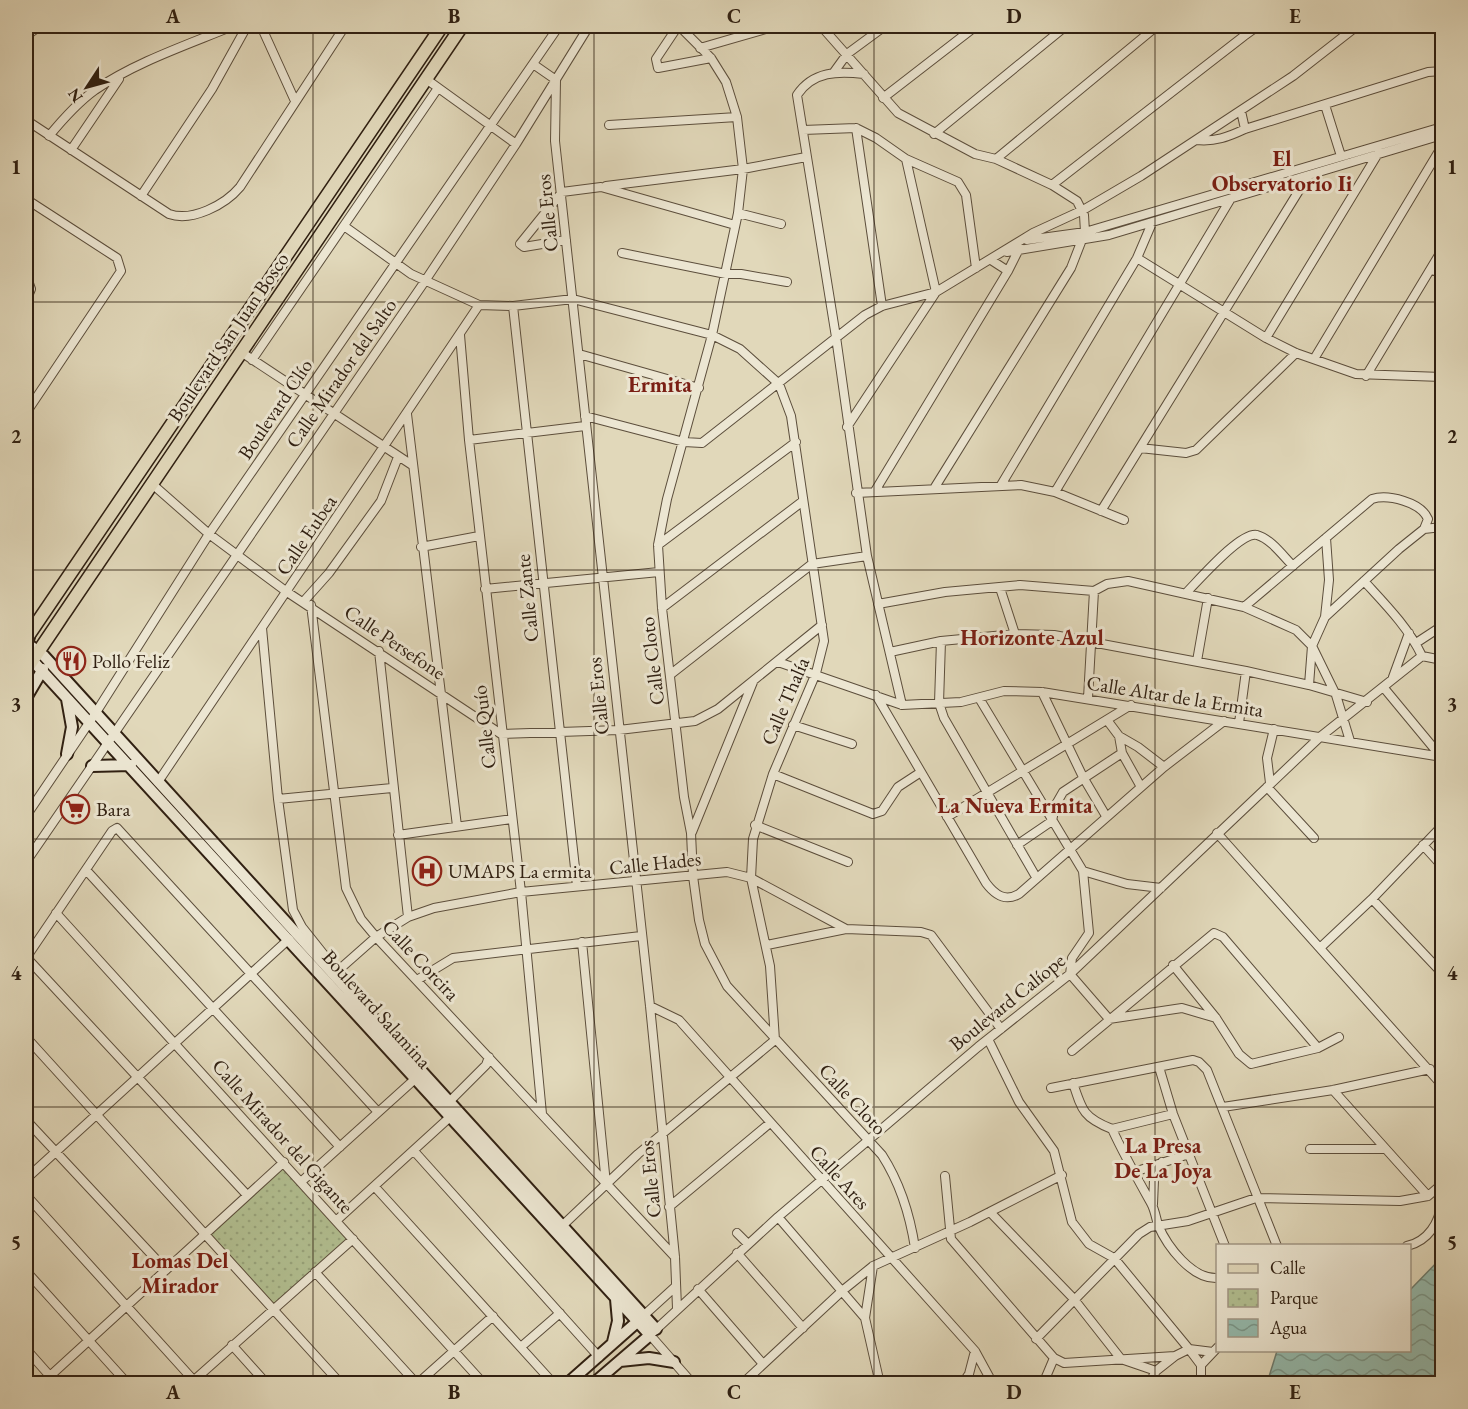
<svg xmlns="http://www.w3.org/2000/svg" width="1468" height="1409" viewBox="0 0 1468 1409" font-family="'EB Garamond',serif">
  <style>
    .park { fill: url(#park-dots); stroke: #717052; stroke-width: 1.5 }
    .water { fill: url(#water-waves); stroke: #6c7c6f; stroke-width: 1.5 }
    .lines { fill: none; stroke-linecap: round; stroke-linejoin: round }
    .street-casing { stroke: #5c4e3c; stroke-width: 10 }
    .secondary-casing { stroke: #302012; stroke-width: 14 }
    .primary-casing { stroke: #302012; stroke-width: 15 }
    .street { stroke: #ece6d2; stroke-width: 8 }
    .secondary { stroke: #ece6d2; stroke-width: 10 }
    .primary { stroke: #e1d8ba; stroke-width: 12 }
    .grid { fill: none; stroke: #302012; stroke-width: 1.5; stroke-opacity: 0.55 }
    .labels { text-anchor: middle; stroke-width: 6; stroke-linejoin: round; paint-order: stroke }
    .street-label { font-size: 20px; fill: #302012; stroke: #ece6d2 }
    .poi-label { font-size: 20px; fill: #302012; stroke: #ece6d2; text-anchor: start }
    .quarter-label { font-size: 22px; font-weight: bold; fill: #7a1f14; stroke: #ece6d2 }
    .neatline { fill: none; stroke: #302012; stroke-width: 2 }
    .grid-label { font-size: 20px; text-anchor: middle; font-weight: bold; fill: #302012 }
  </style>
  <defs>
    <pattern id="park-dots" width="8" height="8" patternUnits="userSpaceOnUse" patternTransform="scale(1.5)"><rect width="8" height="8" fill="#b2bf91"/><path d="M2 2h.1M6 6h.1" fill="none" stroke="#99a47c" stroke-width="1.8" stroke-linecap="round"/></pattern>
    <pattern id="water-waves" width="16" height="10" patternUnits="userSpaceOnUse" patternTransform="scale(1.5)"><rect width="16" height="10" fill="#94baad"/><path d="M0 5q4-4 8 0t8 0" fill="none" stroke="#79978b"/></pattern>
  </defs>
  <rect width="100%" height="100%" fill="#e1d8ba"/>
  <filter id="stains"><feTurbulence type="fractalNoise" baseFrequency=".00333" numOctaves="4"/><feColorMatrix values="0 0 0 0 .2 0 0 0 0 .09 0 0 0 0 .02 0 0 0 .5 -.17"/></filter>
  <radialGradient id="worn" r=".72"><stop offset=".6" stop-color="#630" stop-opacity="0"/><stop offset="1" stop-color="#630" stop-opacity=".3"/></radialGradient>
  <path class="park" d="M 284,1160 L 353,1236 L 272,1309 L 203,1235 Z"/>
  <path class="water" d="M 1442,1257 L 1442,1383 L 1267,1383 L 1277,1351 L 1410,1350 L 1410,1290 Z"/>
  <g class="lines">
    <g class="street-casing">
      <path id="street" d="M 261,26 L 295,101
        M 678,26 L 656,59 L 658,68 L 711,58
        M 679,26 L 711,58 L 726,82 L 737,117 L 743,169 L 738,213 L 712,335 L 667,499 L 658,545 L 662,608 L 684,797 L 691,833 L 693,876 L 699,920 L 705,944 L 727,986 L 882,1155 C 900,1183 910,1215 915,1248
        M 821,26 L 898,113 L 975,154 L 996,159 L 1052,185 L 1077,201 L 1084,215 L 1085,232 L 1071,268 L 935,487
        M 26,36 L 40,26
        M 1244,36 L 1258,26
        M 700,48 L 776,26
        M 533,64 L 556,80 L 555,141 L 650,1006 L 675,1257 L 677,1308
        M 834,72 L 847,54 L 885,26
        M 864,74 C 838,71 813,71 797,95 L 836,337 L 867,556 L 902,705
        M 426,79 L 516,144
        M 883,98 L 976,26
        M 1325,105 L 1341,156
        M 1241,111 L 1245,129
        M 26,120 L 169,214 C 192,222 225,205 240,187 L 345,26
        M 609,125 L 737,117
        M 856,128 L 882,306
        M 803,130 L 856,128 L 876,138 L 906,159 L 958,182 L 966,195 L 976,268
        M 934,134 L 1066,26
        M 49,136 C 63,119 77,103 95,90 C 136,62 187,45 233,26
        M 1196,140 C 1215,142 1228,137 1245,129 L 1428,72 L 1442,71
        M 71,150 L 119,79
        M 996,159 L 1157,26
        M 1052,185 L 1244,36 L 1246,26
        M 606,186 L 743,169 L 806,157
        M 141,196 L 212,89 L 247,26
        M 26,199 L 117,258 L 121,271 L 26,413
        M 738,213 L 781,224
        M 344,226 L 411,274 L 479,305 L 513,306 L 573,299 L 712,335 L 740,349 L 779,384 L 791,416 L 824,641 L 816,673 L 773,774 L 753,839 L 751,878 L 770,966 L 775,1040 L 638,1154 L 562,1226
        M 566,240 L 524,247 L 520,244 L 562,192 L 601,187 L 735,225
        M 1027,240 L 1085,232 L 1442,127
        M 1007,252 L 1109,235 L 1442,135
        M 622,253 L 726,274 L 741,274 L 787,282
        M 1137,258 L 1266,338 L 1296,353 L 1356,374 L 1442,377
        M 991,260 L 1008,271
        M 1430,270 L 1442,272
        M 26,275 L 31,289 L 26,301
        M 513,306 L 577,886
        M 1442,322 L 1440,352 L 1442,369
        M 460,335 L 469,440 L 521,892 L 542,1114
        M 1266,338 L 1379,152
        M 241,352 L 412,465
        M 579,354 L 699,388
        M 1314,359 L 1442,146
        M 252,360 L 438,88
        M 1366,376 L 1442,250
        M 407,414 L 457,826
        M 585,416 L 684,442 L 702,443 L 865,315 L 882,306 L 936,292 L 1033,233 L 1083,210 L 1141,176 L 1293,76 L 1357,26
        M 847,427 L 936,292 L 906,159
        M 469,440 L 585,426
        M 1140,448 L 1186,453 L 1196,450 L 1296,353
        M 151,483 L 209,534 L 287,592 L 501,734 L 619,730 L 695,721 L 718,709 L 822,625
        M 1001,485 L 1137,258 L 1152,223
        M 875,491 L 1008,271 L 1020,247
        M 1055,492 L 1230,200
        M 856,493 L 1021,485 L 1055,492 L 1124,520
        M 1101,511 L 1308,176
        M 658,545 L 796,442
        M 421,547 L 479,536
        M 1364,581 C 1385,604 1408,627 1422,656
        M 1000,588 L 1015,634
        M 485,589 L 659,572
        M 1186,593 C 1199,580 1241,531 1257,535 C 1271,539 1283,556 1293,566
        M 304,601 L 329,573 L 381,501 L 398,457
        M 878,604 L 945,592 L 1020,585 L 1094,591 L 1107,584 L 1128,581 L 1244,607 L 1296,630 L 1312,646 L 1336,695 L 1350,741
        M 311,605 L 346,888 L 361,919 L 376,937 L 675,1257
        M 1244,607 L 1372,499 C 1388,494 1421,502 1428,519 L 1424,529
        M 662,608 L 803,501
        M 1325,617 L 1329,580 L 1326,538
        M 262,628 L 278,799 L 293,910 L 302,927 L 337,971
        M 941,641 L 939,703 L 944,718 L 1036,877
        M 1416,643 L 1442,626
        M 379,651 L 408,917
        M 890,652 L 941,641 L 1015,634 L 1054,635 L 1246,671 L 1309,685 L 1367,702
        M 1197,661 L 1208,598
        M 778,662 L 902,705 L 961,702 L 1004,691 L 1042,692 L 1442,757
        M 671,674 L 812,564 L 867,556
        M 1393,677 L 1409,633
        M 1309,685 L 1312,646 L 1325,617 L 1399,549 L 1424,529 L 1442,527
        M 1384,688 L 1442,758
        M 1042,692 L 1083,777 L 1106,816
        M 876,695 L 986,883 C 995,895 1005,902 1019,894 L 1164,767 L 1224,721
        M 979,698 L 1083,871 L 1089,933 L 1072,958 L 1070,974 L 1109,1019 L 1182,1008 L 1216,1018
        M 1088,698 L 1094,591
        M 1107,720 L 1119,736 L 1122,753 L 1141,787
        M 1239,723 L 1246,671
        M 793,725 L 852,744
        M 1119,736 L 1138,747 L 1164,767
        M 773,774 L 873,814 L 882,811 L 898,787 L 921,772
        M 158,782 L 479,305
        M 1270,783 L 1267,758 L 1274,729
        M 1267,787 L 1314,838
        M 278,799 L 392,788
        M 26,816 L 95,714 L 209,534 L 559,26
        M 947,817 L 1131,705
        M 755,825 L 848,862
        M 692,832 L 753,682
        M 1217,833 L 1442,1085
        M 398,835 L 512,819
        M 1017,845 L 1052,821 L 1055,806 L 1063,792 L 1122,753
        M 1423,845 L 1442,866
        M 26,862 L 425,281 L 516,144 L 589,26
        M 86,870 L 340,1147
        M 1083,871 L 1127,884 L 1161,888
        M 1372,899 L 1442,973
        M 56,913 L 484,1384
        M 582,942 L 606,1184
        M 767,945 L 846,929
        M 1321,947 L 1372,899 L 1442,826
        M 26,957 L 247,1195
        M 26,958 L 112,831 L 117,828 L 378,1112
        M 1173,965 L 1216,1018 L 1239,1054 L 1251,1064 L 1318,1048 L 1339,1037
        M 333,975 L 376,937 L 408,917 L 434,908 L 521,892 L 727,872 L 751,878 L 846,929 L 921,932 L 931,935 L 1001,1029
        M 417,980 L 453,958 L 641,936
        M 650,1006 L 679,1020 L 975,1351 L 993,1384
        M 26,1037 L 341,1384
        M 988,1039 L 1019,1102 L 1054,1151 L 1072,1222 L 1089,1244 L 1114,1258 L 1189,1349 L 1201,1365 L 1201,1384
        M 1072,1051 L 1214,933 L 1223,937 L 1318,1048
        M 1159,1067 L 1173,1114 L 1225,1246
        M 1073,1083 C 1082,1111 1084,1118 1112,1129 C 1124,1155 1137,1178 1151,1203 C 1155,1210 1156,1218 1158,1225 C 1167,1246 1192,1280 1218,1278
        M 1051,1088 L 1193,1060 L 1199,1062 L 1207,1070 L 1277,1246
        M 1333,1090 L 1428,1196
        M 449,1102 L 486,1065 L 489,1057
        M 1223,1107 L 1333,1090 L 1430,1069
        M 26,1120 L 166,1270
        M 1112,1129 L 1173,1114
        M 1310,1149 L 1384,1149
        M 414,1151 L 599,1357
        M 1131,1173 L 1189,1154
        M 945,1176 L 951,1239 L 1054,1358 L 1064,1363 L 1175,1356 L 1189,1349 L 1213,1352
        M 26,1179 L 289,939
        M 302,1181 L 415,1079
        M 375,1187 L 554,1384
        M 26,1195 L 197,1384
        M 1153,1204 L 1154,1180 L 1162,1162
        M 669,1207 L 770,1123
        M 990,1212 L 1073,1298 L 1121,1359 L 1156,1371 L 1175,1356
        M 778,1217 L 865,1318
        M 337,1220 L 450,1117
        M 737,1233 L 748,1244
        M 1407,1246 C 1429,1241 1439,1222 1442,1203
        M 737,1253 L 803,1328
        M 873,1266 L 865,1318 L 880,1384
        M 26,1271 L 128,1384
        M 315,1272 L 417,1384
        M 698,1289 L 763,1364
        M 641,1318 L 675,1287
        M 1036,1339 L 1139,1234 L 1150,1227 L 1188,1221 L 1256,1198 L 1400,1201 L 1428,1196 L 1442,1184
        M 232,1345 L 267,1384
        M 522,1346 L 560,1313
        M 26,1349 L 57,1384
        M 1201,1365 L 1218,1347
        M 50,1376 L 284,1162
        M 192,1382 L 353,1239
        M 417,1384 L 493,1316
        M 693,1384 L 650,1335 L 778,1217 L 978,1047 L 1070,974 L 1320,737 L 1422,656 L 1442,660
        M 742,1384 L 842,1291 L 873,1266 L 970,1222 L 1062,1175
        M 962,1384 L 969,1374 L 975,1351
        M 1043,1384 L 1054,1358
        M 1149,1384 L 1156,1371"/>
    </g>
    <g class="secondary-casing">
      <path id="secondary" d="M 30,633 L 26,648 L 32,660 L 650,1335 L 593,1384
        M 32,647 L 44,656 L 656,1329
        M 26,698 L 43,669
        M 67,699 L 72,727 L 67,754
        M 92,766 L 131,765
        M 613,1342 L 618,1321 L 616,1299
        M 620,1361 L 649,1358 L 674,1362
        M 567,1384 L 637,1322"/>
    </g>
    <g class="primary-casing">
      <path id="primary" d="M 26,639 L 442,26
        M 26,670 L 462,26"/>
    </g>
    <use href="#street" class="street"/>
    <use href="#secondary" class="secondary"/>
    <use href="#primary" class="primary"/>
  </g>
  <path class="grid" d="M 313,26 L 313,1384M 594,26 L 594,1384M 874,26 L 874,1384M 1155,26 L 1155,1384M 26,302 L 1442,302M 26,570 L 1442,570M 26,839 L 1442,839M 26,1107 L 1442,1107"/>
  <defs>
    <g id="restaurant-ring" transform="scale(1.5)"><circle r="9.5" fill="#ece6d2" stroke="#8f2418" stroke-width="1.5"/><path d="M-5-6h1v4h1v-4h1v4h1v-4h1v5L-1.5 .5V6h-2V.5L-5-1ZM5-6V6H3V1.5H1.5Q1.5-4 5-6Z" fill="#8f2418"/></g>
    <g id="supermarket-ring" transform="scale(1.5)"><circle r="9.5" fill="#ece6d2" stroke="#8f2418" stroke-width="1.5"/><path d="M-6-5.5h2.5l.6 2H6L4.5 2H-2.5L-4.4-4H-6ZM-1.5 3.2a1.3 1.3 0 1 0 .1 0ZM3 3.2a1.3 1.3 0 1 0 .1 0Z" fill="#8f2418"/></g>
    <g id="hospital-ring" transform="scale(1.5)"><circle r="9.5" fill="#ece6d2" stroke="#8f2418" stroke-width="1.5"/><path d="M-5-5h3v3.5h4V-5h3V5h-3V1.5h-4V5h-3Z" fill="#8f2418"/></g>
  </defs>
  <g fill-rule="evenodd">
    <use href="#restaurant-ring" x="71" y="661"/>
    <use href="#supermarket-ring" x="75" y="809"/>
    <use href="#hospital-ring" x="427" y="871"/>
  </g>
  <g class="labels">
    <g class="street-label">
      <text transform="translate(547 213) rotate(-96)" y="7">Calle Eros</text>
      <text transform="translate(228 337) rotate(-56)" y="7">Boulevard San Juan Bosco</text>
      <text transform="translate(341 373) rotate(-55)" y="7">Calle Mirador del Salto</text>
      <text transform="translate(275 409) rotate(-56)" y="7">Boulevard Clío</text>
      <text transform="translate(306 535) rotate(-56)" y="7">Calle Eubea</text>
      <text transform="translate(527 598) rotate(-96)" y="7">Calle Zante</text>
      <text transform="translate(395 642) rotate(34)" y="7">Calle Persefone</text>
      <text transform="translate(652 661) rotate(-97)" y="7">Calle Cloto</text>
      <text transform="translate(598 696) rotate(-96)" y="7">Calle Eros</text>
      <text transform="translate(1175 696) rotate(9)" y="7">Calle Altar de la Ermita</text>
      <text transform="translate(785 701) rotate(-67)" y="7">Calle Thalía</text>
      <text transform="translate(484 727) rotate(-97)" y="7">Calle Quío</text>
      <text transform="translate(655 863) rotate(-6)" y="7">Calle Hades</text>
      <text transform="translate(421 960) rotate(47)" y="7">Calle Corcira</text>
      <text transform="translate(1007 1002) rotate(-39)" y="7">Boulevard Calíope</text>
      <text transform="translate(377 1009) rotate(48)" y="7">Boulevard Salamina</text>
      <text transform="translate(853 1099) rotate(47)" y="7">Calle Cloto</text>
      <text transform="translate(283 1136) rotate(48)" y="7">Calle Mirador del Gigante</text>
      <text transform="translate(840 1177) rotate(48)" y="7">Calle Ares</text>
      <text transform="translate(650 1179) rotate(-96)" y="7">Calle Eros</text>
    </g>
    <g class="poi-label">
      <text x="92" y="668">Pollo Feliz</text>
      <text x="96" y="816">Bara</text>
      <text x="448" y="878">UMAPS La ermita</text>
    </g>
    <g class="quarter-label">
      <text x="1282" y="166">El<tspan x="1282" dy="25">Observatorio Ii</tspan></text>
      <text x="660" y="392">Ermita</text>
      <text x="1032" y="645">Horizonte Azul</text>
      <text x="1015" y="813">La Nueva Ermita</text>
      <text x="1163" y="1153">La Presa<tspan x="1163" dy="25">De La Joya</tspan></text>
      <text x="180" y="1268">Lomas Del<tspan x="180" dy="25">Mirador</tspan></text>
    </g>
  </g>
  <rect width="1468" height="1409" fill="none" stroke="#e1d8ba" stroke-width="66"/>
  <rect x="1216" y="1244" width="195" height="108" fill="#ece6d2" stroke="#a19785" stroke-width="1.5"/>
  <rect x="1228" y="1264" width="30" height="9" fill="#e1d8ba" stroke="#a19785" stroke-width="1.5"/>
  <text x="1270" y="1274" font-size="18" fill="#302012">Calle</text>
  <rect x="1228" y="1289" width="30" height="18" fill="url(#park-dots)" stroke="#a19785" stroke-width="1.5"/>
  <text x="1270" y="1304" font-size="18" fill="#302012">Parque</text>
  <rect x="1228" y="1319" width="30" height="18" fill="url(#water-waves)" stroke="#a19785" stroke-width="1.5"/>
  <text x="1270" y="1334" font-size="18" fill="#302012">Agua</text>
  <g transform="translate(87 87) rotate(234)" stroke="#ece6d2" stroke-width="4.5" paint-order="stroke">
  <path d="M0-4.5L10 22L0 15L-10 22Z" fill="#302012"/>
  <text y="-9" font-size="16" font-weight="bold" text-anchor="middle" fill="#302012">N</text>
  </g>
  <rect x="33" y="33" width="1402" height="1343" class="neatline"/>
  <g class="grid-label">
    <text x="173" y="23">A</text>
    <text x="454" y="23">B</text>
    <text x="734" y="23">C</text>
    <text x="1014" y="23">D</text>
    <text x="1295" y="23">E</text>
    <text x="16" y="174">1</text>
    <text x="1452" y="174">1</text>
    <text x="16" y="443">2</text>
    <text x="1452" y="443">2</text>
    <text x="16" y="711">3</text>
    <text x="1452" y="711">3</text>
    <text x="16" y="980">4</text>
    <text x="1452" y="980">4</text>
    <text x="16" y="1249">5</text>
    <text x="1452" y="1249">5</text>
    <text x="173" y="1399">A</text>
    <text x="454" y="1399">B</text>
    <text x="734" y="1399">C</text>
    <text x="1014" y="1399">D</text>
    <text x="1295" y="1399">E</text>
  </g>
  <rect width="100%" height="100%" filter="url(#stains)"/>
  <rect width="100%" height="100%" fill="url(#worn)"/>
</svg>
